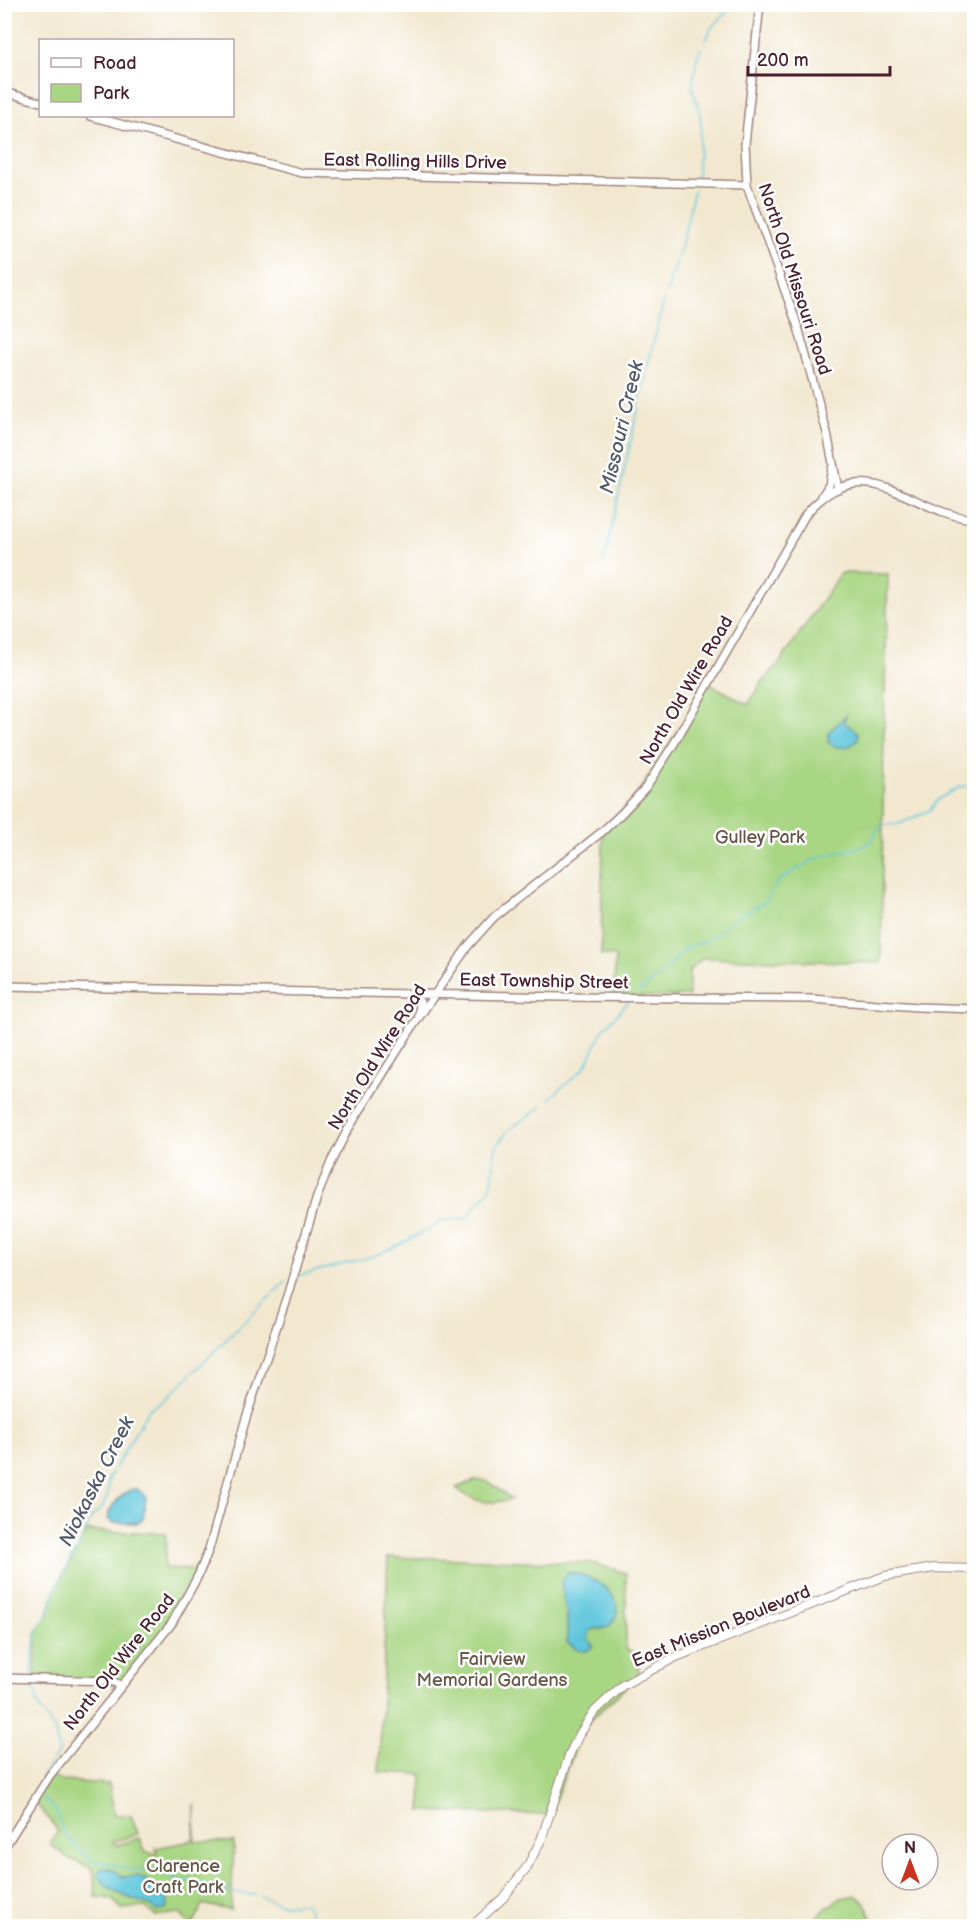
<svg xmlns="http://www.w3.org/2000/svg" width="979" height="1931" viewBox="0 0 979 1931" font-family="'Balsamiq Sans',sans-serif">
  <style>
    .green { fill: #a8d683; stroke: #797a57; stroke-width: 1.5 }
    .water { fill: #60c7dd; stroke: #557384; stroke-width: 1.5 }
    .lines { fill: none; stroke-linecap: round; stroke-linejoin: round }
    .stream { stroke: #60c7dd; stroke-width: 1.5 }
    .tertiary-casing { stroke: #9e847e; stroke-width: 10 }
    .secondary-casing { stroke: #9e847e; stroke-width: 10 }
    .tertiary { stroke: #fff; stroke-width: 7 }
    .secondary { stroke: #fff; stroke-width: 8 }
    .labels { text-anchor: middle; stroke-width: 5; stroke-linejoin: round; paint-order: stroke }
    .street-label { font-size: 18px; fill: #4a1f2b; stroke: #fff }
    .park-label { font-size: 18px; fill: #665645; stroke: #fff }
    .water-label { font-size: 20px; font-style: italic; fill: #525a69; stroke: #fff }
  </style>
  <rect width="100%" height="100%" fill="#fff"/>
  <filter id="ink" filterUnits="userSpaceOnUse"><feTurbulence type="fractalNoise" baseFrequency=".0167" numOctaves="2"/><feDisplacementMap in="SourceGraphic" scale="12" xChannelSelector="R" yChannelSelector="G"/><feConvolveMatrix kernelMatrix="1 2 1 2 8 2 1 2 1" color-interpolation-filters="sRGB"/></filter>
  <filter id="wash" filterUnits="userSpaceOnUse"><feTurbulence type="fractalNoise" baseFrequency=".008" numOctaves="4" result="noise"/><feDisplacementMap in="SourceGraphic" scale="24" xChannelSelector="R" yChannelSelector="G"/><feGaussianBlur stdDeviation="1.35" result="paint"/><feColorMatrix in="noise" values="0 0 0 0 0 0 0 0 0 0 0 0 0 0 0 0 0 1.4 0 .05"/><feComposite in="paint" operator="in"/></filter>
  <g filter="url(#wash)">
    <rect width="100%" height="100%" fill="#f2e8d0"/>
    <path class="green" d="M 841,573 L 888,574 L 884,724 L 881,963 L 703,958 L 689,971 L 689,996 L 614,998 L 615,956 L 601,955 L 603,831 L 633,801 L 709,683 L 748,705 L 763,681 L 780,662 Z
      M 476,1480 L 487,1481 L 512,1499 C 488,1505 475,1503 456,1488 Z
      M 87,1531 L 166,1533 L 165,1568 L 201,1569 L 182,1608 L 121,1685 L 35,1678 L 36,1635 L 38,1628 L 47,1616 L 56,1588 Z
      M 388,1557 L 592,1563 L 626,1573 L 626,1649 L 638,1655 L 639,1675 L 585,1725 L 549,1815 L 421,1811 L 422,1774 L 379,1772 Z
      M 50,1775 L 61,1781 L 109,1784 L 114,1815 L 131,1815 L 138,1834 L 113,1842 L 117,1845 L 140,1838 L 145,1852 L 157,1854 L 156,1848 L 191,1841 L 194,1836 L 195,1804 L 195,1841 L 234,1842 L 231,1910 L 202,1904 L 196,1919 L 190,1926 L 180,1913 L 155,1916 L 145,1907 L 122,1909 L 112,1899 L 96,1897 L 93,1869 L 70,1859 L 50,1844 L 58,1832 L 52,1822 L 33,1801 Z
      M 855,1895 C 868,1903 870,1913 873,1926 L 805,1926 L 838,1899 Z"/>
    <path class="water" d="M 846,715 L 844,722 L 858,733 L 858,739 C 851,749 837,750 828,742 L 829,732 Z
      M 133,1489 L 137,1489 L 146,1496 L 143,1519 L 137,1523 L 112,1523 L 108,1519 C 108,1507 122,1494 133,1489 Z
      M 567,1573 C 590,1572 633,1598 611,1624 C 605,1632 597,1626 590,1631 L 588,1638 L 593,1646 L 587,1651 L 578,1650 L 567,1642 L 567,1612 L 564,1603 L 561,1580 Z
      M 105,1868 L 113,1869 L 123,1877 L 138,1876 L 144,1879 L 167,1899 L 168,1908 L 165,1910 L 156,1911 C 151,1904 143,1903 135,1900 C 123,1896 104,1886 98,1876 L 99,1870 Z"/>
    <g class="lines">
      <path class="stream" d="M 706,40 L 712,27 L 726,13 L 731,4
        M 697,177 L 701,124 L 700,112 L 692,87 L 697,57 L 701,48
        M 667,291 L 682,244 L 694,190
        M 604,561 L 644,381 L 664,300
        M 639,991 L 650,984 L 669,967 L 683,949 L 704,942 L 737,917 L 765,902 L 777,882 L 797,869 L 817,858 L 864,846 L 872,841 L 877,829 L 883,825 L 898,824 L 911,819 L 931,809 L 937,800 L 960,787 L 974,785
        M 549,1099 L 583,1069 L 588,1062 L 602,1031 L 628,1002
        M 301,1275 L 374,1256 L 401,1244 L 445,1220 L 467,1218 C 473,1206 484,1200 490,1188 C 495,1178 493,1166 494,1156 C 498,1131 525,1120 542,1107
        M 32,1675 L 33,1652 L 38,1628 L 49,1613 L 56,1588 L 71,1558 L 76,1553 L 92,1517 L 102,1508 L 108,1494 L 109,1478 L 146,1414 L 149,1409 L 163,1402 L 286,1281
        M 33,1682 L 38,1706 L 55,1731 L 59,1752 L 42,1777 L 41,1782
        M 44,1799 L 56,1811 L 65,1836 L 87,1857 L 96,1862 L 109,1863 L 130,1870 L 151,1870 L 178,1879 L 195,1882 L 220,1891 L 255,1895
        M 261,1896 L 284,1905 L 305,1902 L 317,1926"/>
    </g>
  </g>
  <g filter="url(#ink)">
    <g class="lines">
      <g class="tertiary-casing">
        <path id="tertiary" d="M 760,4 L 745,144 L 747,185 L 798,327 L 827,433 L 838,489
          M 4,92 L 40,102
          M 90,116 L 302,173 L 747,185
          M 822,496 L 829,485 L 832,468
          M 4,986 L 562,997 L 812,999 L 918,1007 L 974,1009
          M 412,995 L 420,1002 L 419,1015
          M 4,1678 L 110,1681 L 121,1685
          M 4,1848 L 50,1775 L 172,1623 L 198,1576 L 209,1549 L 246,1418 L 288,1293 L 317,1197 L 331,1162 L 347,1131 L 413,1026 L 468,946 L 494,917 L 603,831 L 622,813 L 646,787 L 672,747 L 806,514 C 865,445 911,514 974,519"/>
      </g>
      <g class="secondary-casing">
        <path id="secondary" d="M 472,1926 L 503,1898 L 527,1867 L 541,1840 L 570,1753 L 578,1737 L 593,1713 L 623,1685 L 676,1657 L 885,1576 L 934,1568 L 974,1569"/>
      </g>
      <use href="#tertiary" class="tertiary"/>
      <use href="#secondary" class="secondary"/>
    </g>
  </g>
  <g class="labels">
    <g class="street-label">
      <text transform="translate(415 161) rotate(1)" y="6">East Rolling Hills Drive</text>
      <text transform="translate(795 279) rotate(72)" y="6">North Old Missouri Road</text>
      <text transform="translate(686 690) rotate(-60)" y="6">North Old Wire Road</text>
      <text transform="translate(544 981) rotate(1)" y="6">East Township Street</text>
      <text transform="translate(377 1057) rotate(-58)" y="6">North Old Wire Road</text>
      <text transform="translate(721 1626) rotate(-22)" y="6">East Mission Boulevard</text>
      <text transform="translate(119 1662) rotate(-52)" y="6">North Old Wire Road</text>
    </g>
    <g class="park-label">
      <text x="760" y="843">Gulley Park</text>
      <text x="492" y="1665">Fairview<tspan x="492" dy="21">Memorial Gardens</tspan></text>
      <text x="183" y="1872">Clarence<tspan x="183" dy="21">Craft Park</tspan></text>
    </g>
    <g class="water-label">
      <text transform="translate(621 427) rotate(-77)" y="7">Missouri Creek</text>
      <text transform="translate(96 1481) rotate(-63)" y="7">Niokaska Creek</text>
    </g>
  </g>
  <rect width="979" height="1931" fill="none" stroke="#fff" stroke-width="24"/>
  <rect x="39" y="39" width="195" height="78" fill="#ffffff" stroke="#b7a5aa" stroke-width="1.5"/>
  <rect x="51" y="58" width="30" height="9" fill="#ffffff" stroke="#b7a5aa" stroke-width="1.5"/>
  <text x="93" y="69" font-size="18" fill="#4a1f2b">Road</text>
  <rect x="51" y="84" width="30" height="18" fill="#a8d683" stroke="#b7a5aa" stroke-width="1.5"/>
  <text x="93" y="99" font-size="18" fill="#4a1f2b">Park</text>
  <g transform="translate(910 1862)"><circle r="28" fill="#ffffff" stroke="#b7a5aa" stroke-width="1.5"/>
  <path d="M0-4.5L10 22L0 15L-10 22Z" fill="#c8321e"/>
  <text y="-9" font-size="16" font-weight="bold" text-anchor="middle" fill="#4a1f2b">N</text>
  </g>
  <path d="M748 66v9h142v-9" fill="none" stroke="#4a1f2b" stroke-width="3"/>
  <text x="757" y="66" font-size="18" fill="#4a1f2b" stroke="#ffffff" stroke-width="4.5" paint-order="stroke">200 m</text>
</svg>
